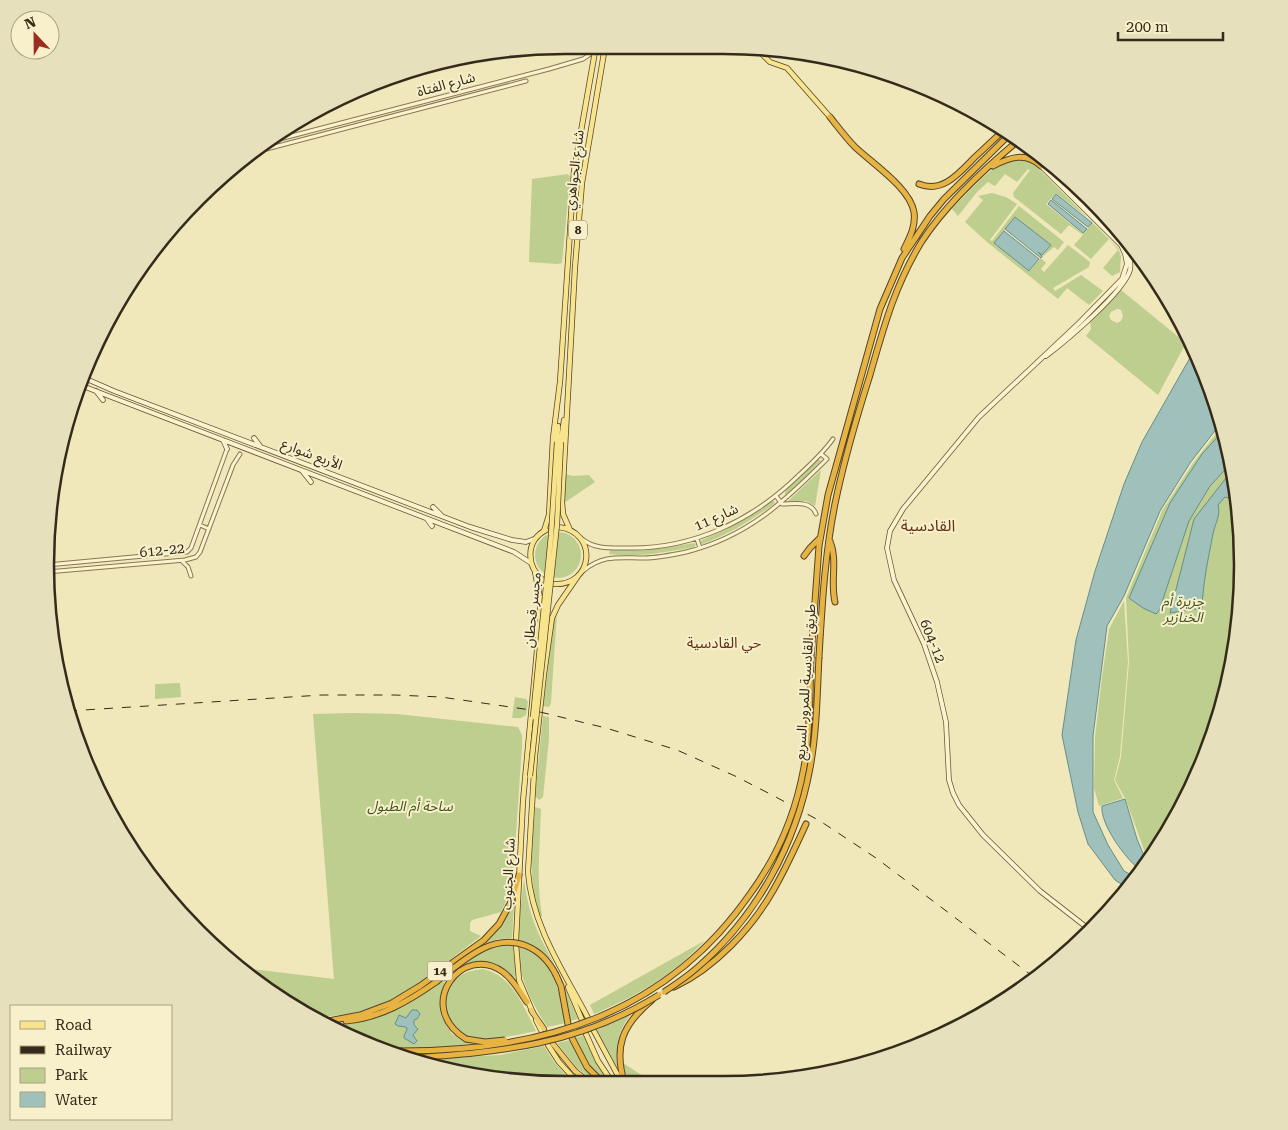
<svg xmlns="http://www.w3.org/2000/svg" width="1288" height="1130" viewBox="0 0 1288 1130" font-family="'Roboto Serif','Noto Sans Arabic',serif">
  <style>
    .green { fill: #bece8e; fill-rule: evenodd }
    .water { fill: #9fc0bb; stroke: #668e89 }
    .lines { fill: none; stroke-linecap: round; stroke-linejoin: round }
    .tertiary-casing { stroke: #877653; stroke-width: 5 }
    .secondary-casing { stroke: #695637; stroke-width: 5.5 }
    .primary-casing { stroke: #544329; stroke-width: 6 }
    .trunk-casing { stroke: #544329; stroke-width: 6 }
    .motorway-casing { stroke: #544329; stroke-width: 7 }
    .tertiary { stroke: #fbf3cd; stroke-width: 3 }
    .secondary { stroke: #fbf3cd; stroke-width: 4 }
    .primary { stroke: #f7e48d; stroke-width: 4.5 }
    .trunk { stroke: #efcc68; stroke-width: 4.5 }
    .motorway { stroke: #e7b443; stroke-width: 5 }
    .rail { stroke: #352b1a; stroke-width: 1; stroke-dasharray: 9 9; stroke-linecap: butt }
    .primary-bridge-casing { stroke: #544329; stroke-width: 6; stroke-linecap: butt }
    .motorway-bridge-casing { stroke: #544329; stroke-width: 7; stroke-linecap: butt }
    .primary-bridge { stroke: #f7e48d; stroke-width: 4.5 }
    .motorway-bridge { stroke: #e7b443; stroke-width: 5 }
    .labels { text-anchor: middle; stroke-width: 4; stroke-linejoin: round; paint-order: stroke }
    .shield { fill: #f7f0ca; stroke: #6f664f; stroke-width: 1 }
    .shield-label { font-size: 12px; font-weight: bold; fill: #352b1a }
    .street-label { font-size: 14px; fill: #352b1a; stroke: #f7f0ca }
    .park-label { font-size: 14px; font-style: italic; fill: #3f531f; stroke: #f7f0ca }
    .neighbourhood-label { font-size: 15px; fill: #643116; stroke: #f7f0ca }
    .quarter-label { font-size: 16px; fill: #643116; stroke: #f7f0ca }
    .rim { fill: none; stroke: #352b1a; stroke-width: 2.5 }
  </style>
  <rect width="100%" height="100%" fill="#f0e7ba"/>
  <path class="green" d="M 1020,159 L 1033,163 L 1118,248 L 1121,256 L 1120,272 L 1112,276 L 1103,268 L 1118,250 L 1109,239 L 1091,259 L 1074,245 L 1083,235 L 1069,225 L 1061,234 L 1014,197 L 1013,193 L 1030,170 L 1028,169 L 1017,182 L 1005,174 L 995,186 L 988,182 L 977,192 L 958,216 L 952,209 C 965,196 991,165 1008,161 C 1012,160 1016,160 1020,159 ZM 1056,193 L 1093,222 L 1083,234 L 1046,204 Z
    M 568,174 L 570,177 L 562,263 L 557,264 L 529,262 L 532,179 Z
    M 992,193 L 1006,197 L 1017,204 L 990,240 L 992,241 L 1019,206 L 1064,242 L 1058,250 L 1054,247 L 1041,258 L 1046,263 L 1041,269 L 1044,272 L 1068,245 L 1090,262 L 1089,267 L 1053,288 L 1055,291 L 1081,275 L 1103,291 L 1089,305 L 1067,288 L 1058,299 L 987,242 L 965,222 L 983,200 L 978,196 ZM 1015,217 L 1051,245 L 1030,271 L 994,243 Z
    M 1121,290 L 1186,343 L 1158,395 L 1086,336 L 1091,329 L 1090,321 ZM 1117,309 L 1121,310 L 1123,316 L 1121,321 L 1117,323 L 1111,320 L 1109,316 L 1111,312 Z
    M 1222,426 L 1239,497 L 1242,599 L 1225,700 L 1189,795 L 1148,861 L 1126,800 L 1115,780 L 1121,757 L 1129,662 L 1126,598 L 1162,511 L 1193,463 Z
    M 818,459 L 821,461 L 799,484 L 785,495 L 785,491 Z
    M 821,470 L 815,506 L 806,501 L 787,502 Z
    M 565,474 L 573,476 L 589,475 L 595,482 L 564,503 Z
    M 772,501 L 775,502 L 774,504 C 752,520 729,534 703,544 L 700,543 L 702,540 L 725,530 Z
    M535 555a23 23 0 1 1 46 0a23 23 0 1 1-46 0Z
    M 694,543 L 696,545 L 694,547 C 666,552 637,558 609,554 L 610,550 L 657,549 Z
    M 1124,601 L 1128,662 L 1120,756 L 1114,780 L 1123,798 L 1099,806 L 1094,788 L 1095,737 L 1102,677 L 1109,629 Z
    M 557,612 L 551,703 L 549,707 L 543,706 L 554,623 Z
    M 180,683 L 181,697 L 155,699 L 155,684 Z
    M 515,697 L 526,699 L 528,702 L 526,715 L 521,718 L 512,718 Z
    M 354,713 L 397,714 L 518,727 L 522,735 L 522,746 L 513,877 L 506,902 L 501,912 L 472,920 L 470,923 L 470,931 L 481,936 L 417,985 L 397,997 L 381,1005 L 349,1014 L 314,1018 L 276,997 L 243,968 L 334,979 L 313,714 Z
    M 543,716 L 549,717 L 549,739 L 543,797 L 539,800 L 535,796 Z
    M 535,807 L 541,809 C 540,845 536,881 542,916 L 540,917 C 527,882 533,843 535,807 Z
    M 524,878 C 528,913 537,933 554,963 C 543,950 534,944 517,939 Z
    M 514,903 L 512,938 L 498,939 L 481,945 C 496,932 505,920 514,903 Z
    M 704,941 C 671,977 638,995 594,1014 L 590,1005 Z
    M 500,945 L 513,946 L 516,975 L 515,978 C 509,975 505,968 498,965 C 485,959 470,962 458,969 L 457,968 L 477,954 Z
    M 517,947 C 554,955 559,991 566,1023 L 547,1027 C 531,1001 519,978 517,947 Z
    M 483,969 C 513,976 523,1006 536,1031 C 519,1034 491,1042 474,1038 C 445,1032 435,993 461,975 C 468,971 475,970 483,969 Z
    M 560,977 L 578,1019 L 570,1021 Z
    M 446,978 L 440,999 L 441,1016 L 452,1034 L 463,1041 L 474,1044 L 421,1049 L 381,1047 L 365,1045 L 331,1026 C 375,1024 410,1003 446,978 Z
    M 631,1014 C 618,1031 615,1046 617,1067 L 597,1030 Z
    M 585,1035 L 594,1058 L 611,1085 C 595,1082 581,1051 574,1038 Z
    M 570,1040 L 581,1062 L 594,1081 L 577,1068 L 557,1043 Z
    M 544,1046 L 555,1063 L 575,1085 C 538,1085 504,1074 468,1068 C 450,1065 432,1065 414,1060 L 500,1055 Z
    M 623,1063 L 643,1076 L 665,1084 L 633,1085 L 625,1072 Z"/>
  <path class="water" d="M 1056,194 L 1092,223 L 1088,227 L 1052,199 Z
    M 1051,200 L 1087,229 L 1083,233 L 1048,204 Z
    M 1015,217 L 1051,245 L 1042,255 L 1038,252 L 1042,256 L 1041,258 L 1005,229 Z
    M 1004,231 L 1039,259 L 1029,271 L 994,243 Z
    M 1195,349 L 1215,398 L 1221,423 L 1190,463 L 1160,511 L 1124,596 L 1107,626 L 1093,736 L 1093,812 L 1108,845 L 1124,871 L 1137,878 L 1129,889 L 1115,880 L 1088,844 L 1078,812 L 1062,735 L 1076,640 L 1095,571 L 1124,484 L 1142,442 Z
    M 1223,431 L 1230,461 L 1223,472 L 1210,486 L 1189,521 L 1159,611 L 1156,614 L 1143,608 L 1129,598 L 1170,503 L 1202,454 Z
    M 1226,478 L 1235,483 L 1239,501 L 1225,497 L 1218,505 C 1221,516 1215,523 1213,534 C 1208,559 1203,583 1202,608 L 1170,613 L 1194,519 Z
    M 1125,799 L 1137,839 L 1147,863 L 1139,869 C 1125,858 1100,824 1102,806 Z
    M 412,1010 L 417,1010 L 420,1014 L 417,1019 L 414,1020 L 414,1025 L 418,1029 L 413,1035 L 417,1041 L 414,1044 L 404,1038 L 404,1036 L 407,1029 L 406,1027 L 398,1026 L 395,1024 L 399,1015 L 406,1018 Z"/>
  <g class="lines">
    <g class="tertiary-casing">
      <path id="tertiary" d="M 272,141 L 549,69 L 583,59 L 595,51
        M 255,152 L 526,81
        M 776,496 L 782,504 C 794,504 811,500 816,514
        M 200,525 L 209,529
        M 582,539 C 594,549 610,548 625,548 C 692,550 752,521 799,475 C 811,464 823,453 833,439
        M 697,539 L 700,548
        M 182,561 L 188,567 L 191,576
        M 47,565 L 187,552 L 191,548 L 227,449
        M 583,571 C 603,554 620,558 644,558 C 658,558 672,555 686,552 C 747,537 784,502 827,459 L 821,454
        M 47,572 L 185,560 L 196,557 L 200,552 L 233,465 L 240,454"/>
    </g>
    <g class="secondary-casing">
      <path id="secondary" d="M 1044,163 L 1121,241 C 1128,250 1132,259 1130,270 C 1124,292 1066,341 1046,356
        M 1041,166 L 1121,245 L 1125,254 L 1127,264 L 1122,279 L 1080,322 L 979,417 L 903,509 L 890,531 L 887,548 L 894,580 L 924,644 L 937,682 L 946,722 L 949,780 L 953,793 L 959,805 L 983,835 L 1040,891 L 1090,930
        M 82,377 L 114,391 L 470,527 L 512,540 L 526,542 L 534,539
        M 80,385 L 514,552 L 531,563
        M 96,391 L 103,400
        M 254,438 L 260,446
        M 223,440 L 227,449
        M 303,472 L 311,482
        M 433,507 L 442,516
        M 427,519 L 432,526"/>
    </g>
    <g class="primary-casing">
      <path id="primary" d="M 761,53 L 770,62 L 787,68 L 830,117
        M 557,442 L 558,426
        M 561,442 L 564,420
        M 570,530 L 563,514 L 562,502 L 575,267 L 582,183 L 605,47
        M 544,531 L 549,515 L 553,438 L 560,382 L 574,171 L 596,46
        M 578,576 L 558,605 L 552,618 L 544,674 L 535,756 L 528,872 C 532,926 564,972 588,1018
        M 544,581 C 526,567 525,541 546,530
        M 553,584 C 594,587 599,531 558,527
        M 516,940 L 523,801 L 540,618 L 540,598 L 535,572
        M 516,945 L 519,980 L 533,1013
        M 568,987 L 582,1020
        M 536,1020 L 541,1030
        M 594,1031 L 623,1085
        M 586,1034 L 598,1061 L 614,1085
        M 548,1045 L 559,1062 L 580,1085"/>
    </g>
    <g class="trunk-casing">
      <path id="trunk" d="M 531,1010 L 544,1029
        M 553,1044 L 575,1071 L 593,1085"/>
    </g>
    <g class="motorway-casing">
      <path id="motorway" d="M 830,117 C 838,127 846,138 855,147 C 873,164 910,188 914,212 C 916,226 910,237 904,249
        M 1039,155 L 1044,163
        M 993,166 C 1010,157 1026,152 1041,166
        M 919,184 C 943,194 960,172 975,157 C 985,148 994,139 1004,130
        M 830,541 C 838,560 830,582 835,602
        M 804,556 L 810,548 L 820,538
        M 811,657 L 819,546 L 828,495 L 880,309 L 902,258 L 930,216 L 944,199 L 1010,134
        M 819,657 C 822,605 825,551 836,499 C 845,457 857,416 870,375 C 884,326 895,285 922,241 C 947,203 984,169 1019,140
        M 556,975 L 561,986 L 568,1024
        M 674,987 C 715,968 752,928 774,889 C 786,868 796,846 806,824
        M 346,1021 C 380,1018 409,1001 436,982
        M 323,1022 L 360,1015 L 392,1003 L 420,986 L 484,940 L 499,924 L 511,902 L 519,875
        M 572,1038 L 587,1067 L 605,1085
        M 466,1039 C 413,1006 463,942 503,972 C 514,980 520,992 527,1002
        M 378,1049 L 401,1051
        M 454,1072 L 505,1079
        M 625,1085 C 613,1047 622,1025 652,1000"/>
    </g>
    <use href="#tertiary" class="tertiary"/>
    <use href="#secondary" class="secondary"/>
    <use href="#primary" class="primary"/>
    <use href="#trunk" class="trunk"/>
    <use href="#motorway" class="motorway"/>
    <path class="rail" d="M 68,711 L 322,695 L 395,695 L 441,697 L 531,710
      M 540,712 L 606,728 L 677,750 L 735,776 L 774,796 L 820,821 L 876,858 L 1035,978"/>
    <g class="primary-bridge-casing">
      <path id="primary-bridge" d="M 533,717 L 551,536 L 557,442
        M 530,776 L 557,524 L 561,442"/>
    </g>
    <g class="motorway-bridge-casing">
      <path id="motorway-bridge" d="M 436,982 C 451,970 467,956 484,948 C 514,934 542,947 556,975
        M 664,992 C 676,984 688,976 698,967 C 757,916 796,844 810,768 C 817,731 817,694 819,657
        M 466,1039 L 485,1042 L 505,1040
        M 401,1051 C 541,1051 666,1015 750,894 C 777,857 796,812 804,767 C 810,731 810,693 811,657
        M 409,1058 C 502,1052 578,1045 659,995"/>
    </g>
    <use href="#primary-bridge" class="primary-bridge"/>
    <use href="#motorway-bridge" class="motorway-bridge"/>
  </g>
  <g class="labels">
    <g class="shield">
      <rect x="569" y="220.5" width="18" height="19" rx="4"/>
      <rect x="427.5" y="961.5" width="25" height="19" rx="4"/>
    </g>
    <g class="shield-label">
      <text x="578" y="234">8</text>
      <text x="440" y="975">14</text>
    </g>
    <g class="street-label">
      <text transform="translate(446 84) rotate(-15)" y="5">شارع الفتاة</text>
      <text transform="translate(574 170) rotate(-83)" y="5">شارع الجواهري</text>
      <text transform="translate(312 454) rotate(21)" y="5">الأربع شوارع</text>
      <text transform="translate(716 517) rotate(-24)" y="5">شارع 11</text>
      <text transform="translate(162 550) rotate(-6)" y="5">612-22</text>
      <text transform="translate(532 610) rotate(-84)" y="5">مجسر قحطان</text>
      <text transform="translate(933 641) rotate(68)" y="5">604-12</text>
      <text transform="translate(805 682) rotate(-86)" y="5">طريق القادسية للمرور السريع</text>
      <text transform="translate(508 874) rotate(-87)" y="5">شارع الجنوب</text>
    </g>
    <g class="park-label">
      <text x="1183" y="606">جزيرة أم<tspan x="1183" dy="16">الخنازير</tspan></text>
      <text x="410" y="811">ساحة أم الطبول</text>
    </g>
    <g class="neighbourhood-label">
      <text x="724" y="648">حي القادسية</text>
    </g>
    <g class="quarter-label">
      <text x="928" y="531">القادسية</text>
    </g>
  </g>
  <path d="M0 0H1288V1130H0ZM565 54H723A511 511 0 0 1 1234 565V565A511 511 0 0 1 723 1076H565A511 511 0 0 1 54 565V565A511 511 0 0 1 565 54Z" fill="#e7e0bc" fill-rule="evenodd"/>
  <path class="rim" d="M565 54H723A511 511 0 0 1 1234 565V565A511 511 0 0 1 723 1076H565A511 511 0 0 1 54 565V565A511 511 0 0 1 565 54Z"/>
  <rect x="10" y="1005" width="162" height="115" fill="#f7f0ca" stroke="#a9a184"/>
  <rect x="20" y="1021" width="25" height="8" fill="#f7e48d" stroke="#a9a184"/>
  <text x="55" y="1030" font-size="15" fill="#352b1a">Road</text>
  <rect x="20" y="1046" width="25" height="8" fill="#352b1a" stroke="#a9a184"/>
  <text x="55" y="1055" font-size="15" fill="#352b1a">Railway</text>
  <rect x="20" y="1068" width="25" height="15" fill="#bece8e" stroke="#a9a184"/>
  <text x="55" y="1080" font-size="15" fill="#352b1a">Park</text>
  <rect x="20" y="1092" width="25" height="15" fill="#9fc0bb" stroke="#a9a184"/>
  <text x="55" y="1105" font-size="15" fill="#352b1a">Water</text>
  <g transform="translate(35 35) rotate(338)"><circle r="24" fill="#f7f0ca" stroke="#a9a184"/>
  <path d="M0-4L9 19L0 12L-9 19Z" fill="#9a2f20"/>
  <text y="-8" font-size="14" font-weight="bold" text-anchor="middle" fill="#352b1a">N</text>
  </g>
  <path d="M1118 32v8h105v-8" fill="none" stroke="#352b1a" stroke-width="2.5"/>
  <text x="1126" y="32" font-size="15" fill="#352b1a" stroke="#f7f0ca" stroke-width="4" paint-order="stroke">200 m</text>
</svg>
